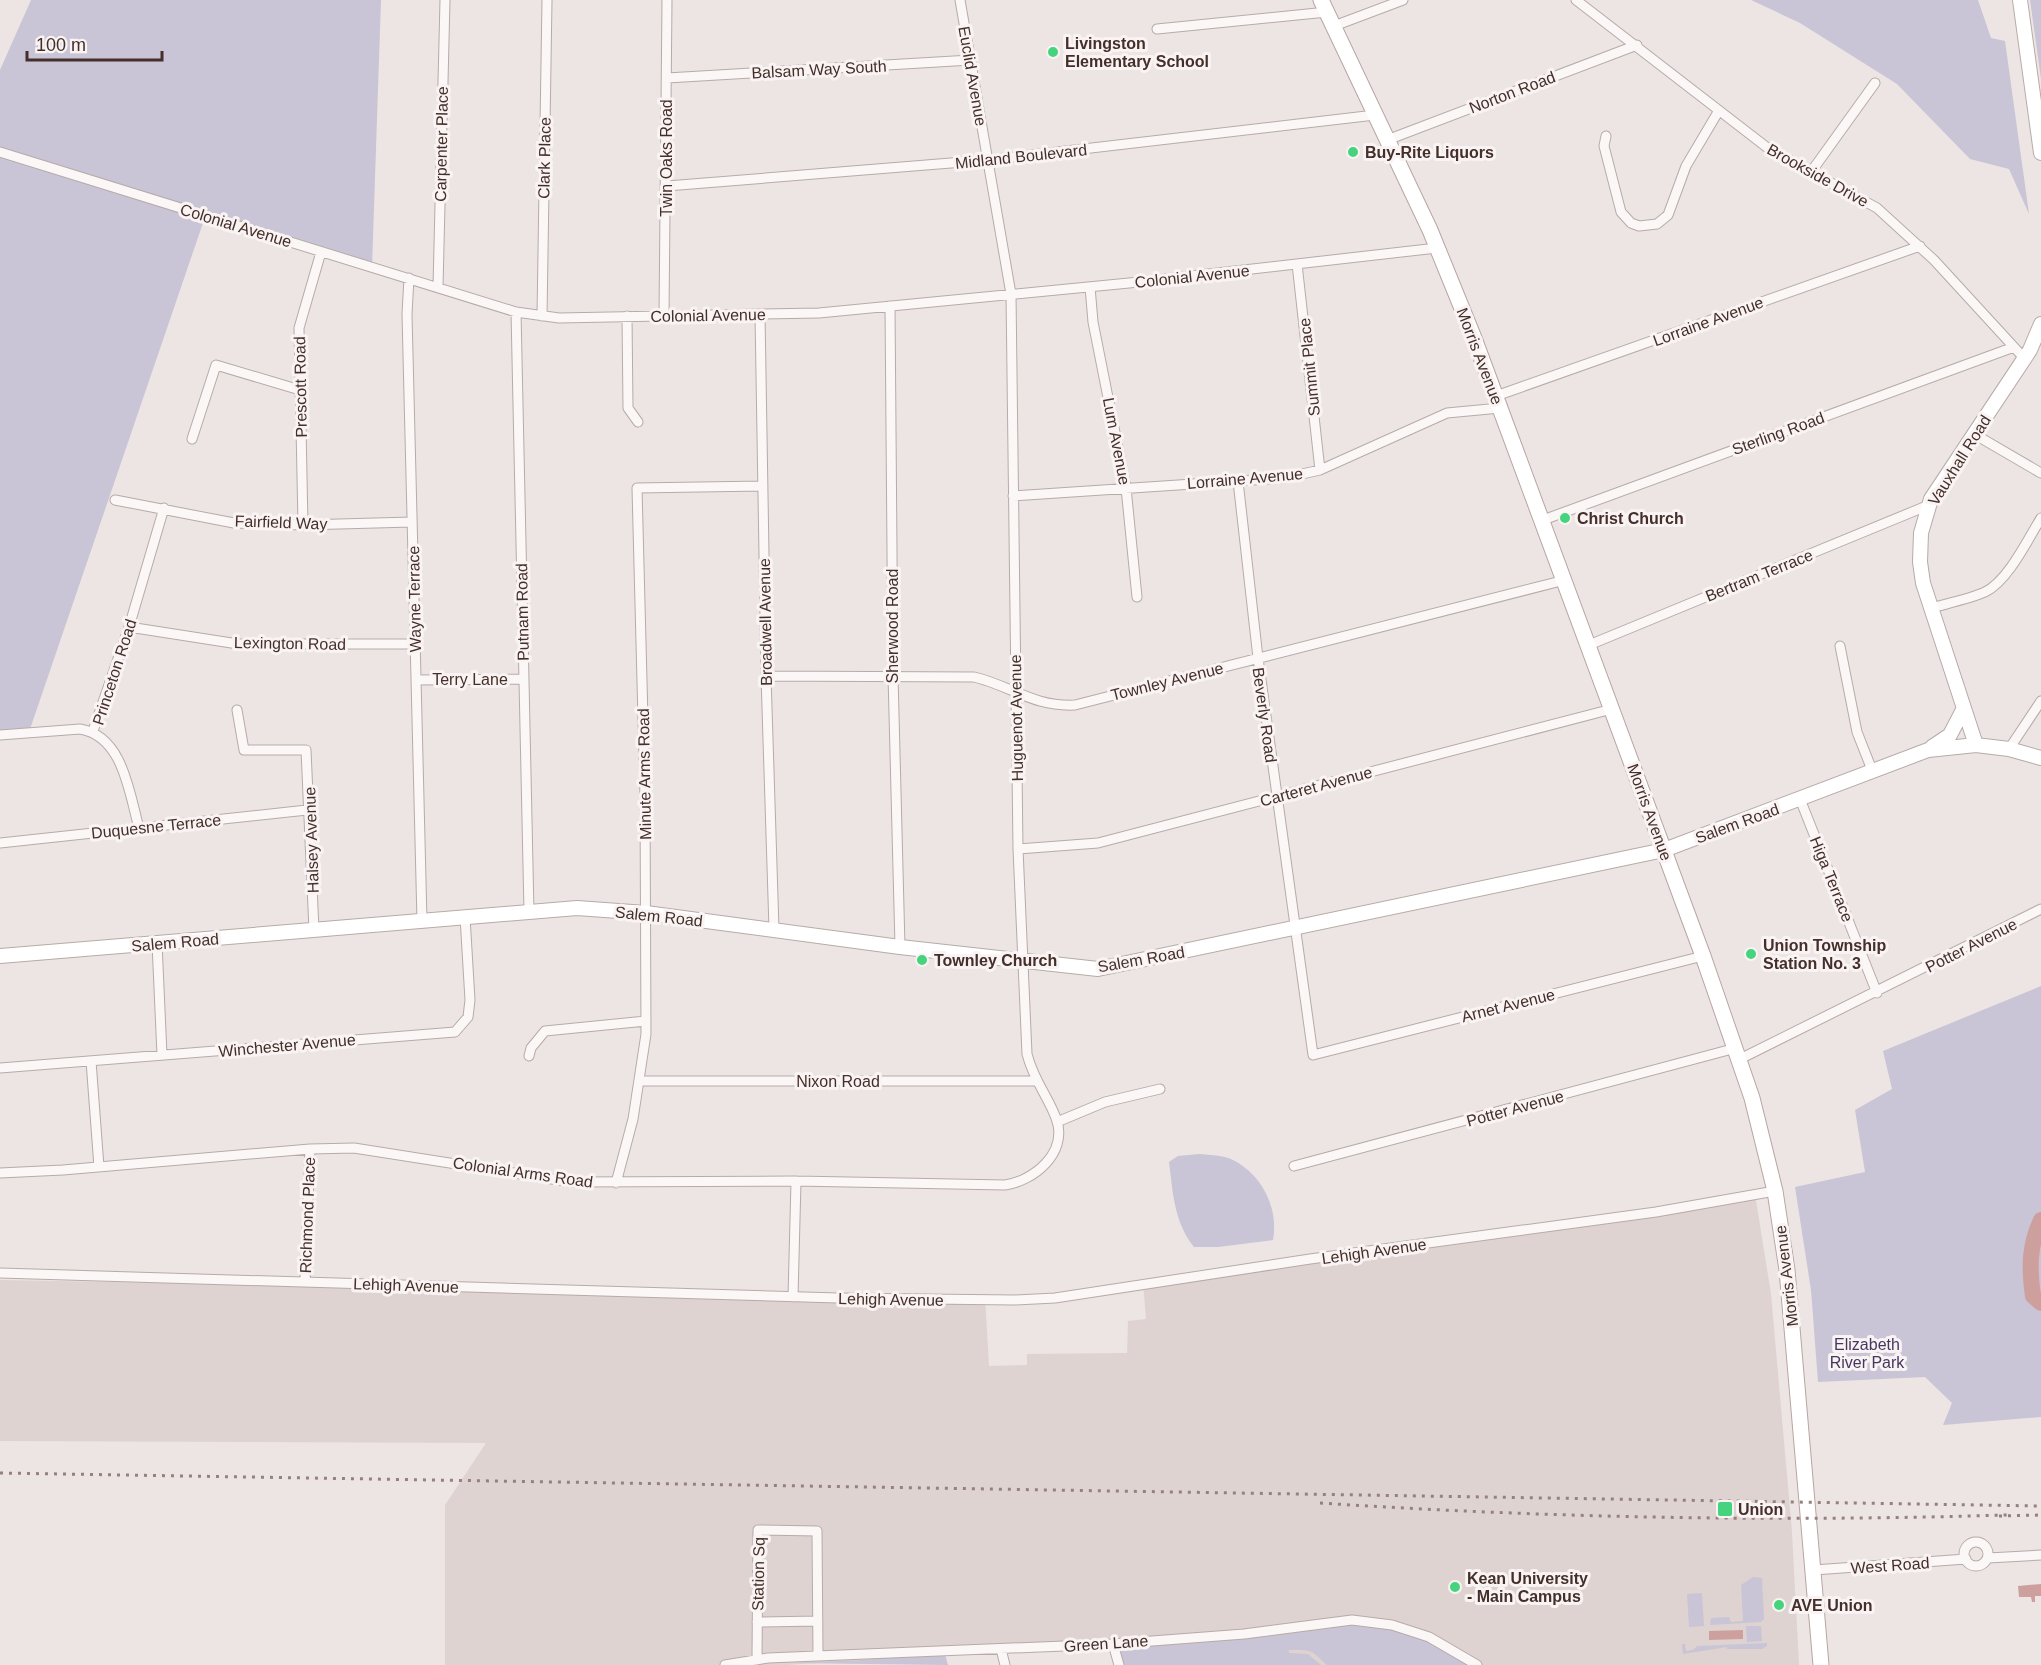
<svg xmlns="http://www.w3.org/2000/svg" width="2041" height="1665" viewBox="0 0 2041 1665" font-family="Helvetica,sans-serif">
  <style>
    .built { fill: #ded3d1 }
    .green { fill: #c9c4d6 }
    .water { fill: #cda09e }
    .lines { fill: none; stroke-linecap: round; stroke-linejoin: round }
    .river { stroke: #cda09e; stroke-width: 16 }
    .street-casing { stroke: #b7aba8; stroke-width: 11 }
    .secondary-casing { stroke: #b7aba8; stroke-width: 16 }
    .primary-casing { stroke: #b8a5a2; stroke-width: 17 }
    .street { stroke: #faf7f6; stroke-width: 9 }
    .secondary { stroke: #fff; stroke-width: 14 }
    .primary { stroke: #fff; stroke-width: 15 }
    .rail { stroke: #96807c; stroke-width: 3; stroke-dasharray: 3 6; stroke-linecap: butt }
    .poi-dot { fill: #46d37e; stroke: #f9f4f3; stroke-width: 2 }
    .labels { text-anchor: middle; stroke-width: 6; stroke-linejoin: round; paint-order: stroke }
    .poi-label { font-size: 16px; font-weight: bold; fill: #452f2a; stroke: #f9f4f3; text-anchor: start }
    .street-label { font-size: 16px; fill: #452f2a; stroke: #f9f4f3 }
    .park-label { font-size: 16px; fill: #463761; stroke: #f9f4f3 }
  </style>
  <rect width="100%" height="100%" fill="#ece5e3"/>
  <path class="built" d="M 1755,1194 L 1771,1294 L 1792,1532 L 1799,1665 L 1119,1665 L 1114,1644 L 787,1665 L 445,1665 L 445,1505 L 486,1443 L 0,1441 L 0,1280 L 985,1297 L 989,1366 L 1027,1365 L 1027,1354 L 1127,1353 L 1128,1321 L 1146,1319 L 1143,1282 Z"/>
  <path class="green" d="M 31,0 L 381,0 L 372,267 L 205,217 L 29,732 L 0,736 L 0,70 Z
    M 1751,0 L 1978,0 L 1991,38 L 2005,41 L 2029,214 L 2009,169 L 1970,159 L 1897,84 L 1800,23 Z
    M 2030,0 L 2041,0 L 2041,79 Z
    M 2041,986 L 2041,1417 L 1943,1425 L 1952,1403 L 1925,1377 L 1818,1382 L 1811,1290 L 1795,1187 L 1865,1172 L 1855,1110 L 1892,1089 L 1883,1051 Z
    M 1199,1154 C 1209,1155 1222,1155 1231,1159 C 1261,1173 1279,1207 1273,1240 L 1218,1247 L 1194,1247 C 1174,1222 1173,1193 1169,1162 L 1178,1156 Z
    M 1753,1577 L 1762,1578 L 1764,1619 L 1761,1622 L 1710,1625 L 1711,1618 L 1729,1617 L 1731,1622 L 1743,1621 L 1741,1585 Z
    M 1702,1593 L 1704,1626 L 1689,1627 L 1687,1594 Z
    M 1352,1620 L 1412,1630 L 1477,1665 L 1327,1665 C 1308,1647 1312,1651 1289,1650 L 1289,1653 L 1308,1654 L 1321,1665 L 1119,1665 L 1113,1644 Z
    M 1746,1626 L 1761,1626 L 1762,1641 L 1747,1642 Z
    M 1767,1643 L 1767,1646 L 1762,1649 L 1727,1649 L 1727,1647 L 1683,1654 L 1682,1644 L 1685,1644 L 1686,1651 L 1693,1650 L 1697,1646 Z
    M 944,1651 L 948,1665 L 786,1663 L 863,1660 Z"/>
  <path class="water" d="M 2041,1584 L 2041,1596 L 2035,1596 L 2035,1602 L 2032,1602 L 2031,1597 L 2019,1597 L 2018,1586 Z
    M 1743,1630 L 1743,1639 L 1709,1640 L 1709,1631 Z"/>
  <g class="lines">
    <path class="river" d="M 2041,1220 C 2029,1246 2029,1268 2033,1296 L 2041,1303"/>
    <g class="street-casing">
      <path id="street" d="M 1576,0 L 1769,149 L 1877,208 L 1934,260 L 2024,358
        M 1334,26 L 1403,0
        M 1157,29 L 1327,12
        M 667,78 L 971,60
        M 1606,136 L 1604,146 L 1621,212 L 1631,223 L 1639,226 L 1657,224 L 1668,215 L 1686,166 L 1718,112
        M 1387,140 L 1637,45
        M 0,152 L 516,312 L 559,318 L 819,313 L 1129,283 L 1437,248
        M 1811,172 L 1875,83
        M 667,186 L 988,160 L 1375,115
        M 1297,264 L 1320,470
        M 409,278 L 407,314 L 422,921
        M 438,287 L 445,0
        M 1090,287 L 1093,322 L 1126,488 L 1137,597
        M 890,306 L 893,675 L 900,947
        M 516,312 L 529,912
        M 760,314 L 766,676 L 774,929
        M 542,316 L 547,0
        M 627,316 L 628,408 L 638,422
        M 664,316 L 667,0
        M 1496,396 L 1920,246
        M 1974,434 L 2041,473
        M 192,439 L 216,365 L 300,390
        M 1238,481 L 1258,658 L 1313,1055 L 1703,956
        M 1013,496 L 1284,478 L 1320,470 L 1447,413 L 1500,408
        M 115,500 L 234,523 L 303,525 L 412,522
        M 1543,520 L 2014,347
        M 303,525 L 299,328 L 321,252
        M 1931,608 C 1949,603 1969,599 1985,592 C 2008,581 2028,539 2041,518
        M 129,627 L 238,644 L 415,644
        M 1589,645 L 1929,505
        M 1840,646 L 1857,732 L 1872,770
        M 766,676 L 974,677 C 1012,686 1033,707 1075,705 L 1565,580
        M 416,680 L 524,679
        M 237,710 L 244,750 L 306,750 L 314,930
        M 93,731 L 129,627 L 164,508
        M 0,735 L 80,729 C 123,736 129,792 139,828
        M 2009,749 L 2041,701
        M 1800,799 L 1877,993
        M 0,843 L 307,810 L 311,814
        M 1018,849 L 1098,843 L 1612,709
        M 157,943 L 162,1055
        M 529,1056 L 531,1048 L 545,1031 L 646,1021
        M 1740,1059 L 2041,909
        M 91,1061 L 99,1167
        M 0,1068 L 455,1032 L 468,1017 L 470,1000 L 465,917
        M 641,1081 L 1035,1081
        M 1057,1122 L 1105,1102 L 1160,1089
        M 1294,1166 L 1736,1048
        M 0,1173 L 63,1170 L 310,1149 L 354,1148 L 571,1182 L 796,1181 L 1005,1185 C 1033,1181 1067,1154 1057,1121 C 1049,1097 1034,1082 1027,1054 L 1018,849 L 1011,294 L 960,0
        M 616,1183 L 633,1119 L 646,1034 L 645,797 L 637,488 L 763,486
        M 0,1273 L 838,1298 L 1015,1300 L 1055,1298 L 1310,1259 L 1656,1212 L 1775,1191
        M 305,1282 L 310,1149
        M 793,1297 L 796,1181
        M1964 1554a12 12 0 1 1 24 0a12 12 0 1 1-24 0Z
        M 1988,1558 L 2041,1555
        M 1814,1570 L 1966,1559
        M 757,1622 L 818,1621
        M 1113,1644 L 1119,1665
        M 1001,1649 L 1005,1665
        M 757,1660 L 758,1530 L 817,1531 L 818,1656
        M 725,1665 L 768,1658 L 1113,1644 L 1244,1634 L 1352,1620 L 1392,1625 L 1429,1637 L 1477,1665"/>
    </g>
    <g class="secondary-casing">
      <path id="secondary" d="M 2020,0 L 2041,153
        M 1976,745 L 1923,583 L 1920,562 L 1921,533 L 1931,499 L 2030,350 L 2041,324
        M 1932,747 L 1950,735 L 1964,708
        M 0,956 L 577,908 L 646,913 L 900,947 L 1098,969 L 1664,850 L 1928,750 L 1976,745 L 2009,749 L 2041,758"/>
    </g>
    <g class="primary-casing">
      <path id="primary" d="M 1321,0 L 1430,230 L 1474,338 L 1703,956 L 1752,1098 L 1775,1191 L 1787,1270 L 1821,1665"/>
    </g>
    <use href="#street" class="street"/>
    <use href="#secondary" class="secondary"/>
    <use href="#primary" class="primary"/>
    <path class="rail" d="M 0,1473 L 2041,1506
      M 1320,1503 C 1549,1518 1778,1522 2007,1515
      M 1999,1516 L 2041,1515"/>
  </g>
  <g class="poi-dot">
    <circle cx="1053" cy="52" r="6"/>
    <circle cx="1353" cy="152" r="6"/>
    <circle cx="1565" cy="518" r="6"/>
    <circle cx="1751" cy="954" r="6"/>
    <circle cx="922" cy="960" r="6"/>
    <rect x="1717" y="1501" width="16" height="16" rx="3"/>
    <circle cx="1455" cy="1587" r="6"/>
    <circle cx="1779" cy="1605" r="6"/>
  </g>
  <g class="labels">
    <g class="poi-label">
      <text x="1065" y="49">Livingston<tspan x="1065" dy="18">Elementary School</tspan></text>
      <text x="1365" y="158">Buy-Rite Liquors</text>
      <text x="1577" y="524">Christ Church</text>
      <text x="1763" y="951">Union Township<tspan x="1763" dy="18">Station No. 3</tspan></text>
      <text x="934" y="966">Townley Church</text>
      <text x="1738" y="1515">Union</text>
      <text x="1467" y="1584">Kean University<tspan x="1467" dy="18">- Main Campus</tspan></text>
      <text x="1791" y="1611">AVE Union</text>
    </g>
    <g class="street-label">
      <text transform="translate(819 69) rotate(-3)" y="6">Balsam Way South</text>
      <text transform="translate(973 76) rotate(80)" y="6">Euclid Avenue</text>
      <text transform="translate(1512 92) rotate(-21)" y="6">Norton Road</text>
      <text transform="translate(441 144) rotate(-89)" y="6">Carpenter Place</text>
      <text transform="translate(1021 156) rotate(-6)" y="6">Midland Boulevard</text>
      <text transform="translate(544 158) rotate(-89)" y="6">Clark Place</text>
      <text transform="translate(666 158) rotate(-90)" y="6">Twin Oaks Road</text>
      <text transform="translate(1818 175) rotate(29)" y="6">Brookside Drive</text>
      <text transform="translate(236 225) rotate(17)" y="6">Colonial Avenue</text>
      <text transform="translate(1192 276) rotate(-6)" y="6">Colonial Avenue</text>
      <text transform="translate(708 315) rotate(-1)" y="6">Colonial Avenue</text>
      <text transform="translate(1708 321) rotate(-20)" y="6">Lorraine Avenue</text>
      <text transform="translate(1480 356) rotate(69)" y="6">Morris Avenue</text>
      <text transform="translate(1309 367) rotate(-96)" y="6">Summit Place</text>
      <text transform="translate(300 387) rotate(-91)" y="6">Prescott Road</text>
      <text transform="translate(1778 433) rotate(-20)" y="6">Sterling Road</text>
      <text transform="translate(1117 441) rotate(79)" y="6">Lum Avenue</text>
      <text transform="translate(1959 460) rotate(-58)" y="6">Vauxhall Road</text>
      <text transform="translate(1245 478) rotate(-5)" y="6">Lorraine Avenue</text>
      <text transform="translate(281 522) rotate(2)" y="6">Fairfield Way</text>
      <text transform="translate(1759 575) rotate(-22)" y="6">Bertram Terrace</text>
      <text transform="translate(414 599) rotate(-91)" y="6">Wayne Terrace</text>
      <text transform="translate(522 612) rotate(-91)" y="6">Putnam Road</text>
      <text transform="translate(765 622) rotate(-91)" y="6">Broadwell Avenue</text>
      <text transform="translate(892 626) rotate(-90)" y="6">Sherwood Road</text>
      <text transform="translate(290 643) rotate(1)" y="6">Lexington Road</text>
      <text transform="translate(114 672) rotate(-72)" y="6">Princeton Road</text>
      <text x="470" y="685">Terry Lane</text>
      <text transform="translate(1167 681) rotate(-14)" y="6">Townley Avenue</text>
      <text transform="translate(1265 715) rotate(82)" y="6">Beverly Road</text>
      <text transform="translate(1016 718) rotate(-91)" y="6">Huguenot Avenue</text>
      <text transform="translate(644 774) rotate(-91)" y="6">Minute Arms Road</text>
      <text transform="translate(1316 786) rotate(-15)" y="6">Carteret Avenue</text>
      <text transform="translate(1650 812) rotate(70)" y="6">Morris Avenue</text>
      <text transform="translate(1737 823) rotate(-20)" y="6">Salem Road</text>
      <text transform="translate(156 826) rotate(-6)" y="6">Duquesne Terrace</text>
      <text transform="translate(311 840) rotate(-92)" y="6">Halsey Avenue</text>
      <text transform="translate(1832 879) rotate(68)" y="6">Higa Terrace</text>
      <text transform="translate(659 916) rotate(6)" y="6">Salem Road</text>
      <text transform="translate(175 942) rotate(-5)" y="6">Salem Road</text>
      <text transform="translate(1971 945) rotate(-27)" y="6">Potter Avenue</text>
      <text transform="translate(1141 959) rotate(-10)" y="6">Salem Road</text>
      <text transform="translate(1508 1005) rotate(-14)" y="6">Arnet Avenue</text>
      <text transform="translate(287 1045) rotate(-5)" y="6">Winchester Avenue</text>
      <text x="838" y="1087">Nixon Road</text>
      <text transform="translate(1515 1108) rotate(-15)" y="6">Potter Avenue</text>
      <text transform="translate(523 1172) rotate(8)" y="6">Colonial Arms Road</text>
      <text transform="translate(307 1215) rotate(-88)" y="6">Richmond Place</text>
      <text transform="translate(1374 1251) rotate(-8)" y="6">Lehigh Avenue</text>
      <text transform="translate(1786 1276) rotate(-97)" y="6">Morris Avenue</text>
      <text transform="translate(406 1285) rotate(2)" y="6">Lehigh Avenue</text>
      <text transform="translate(891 1299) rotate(1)" y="6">Lehigh Avenue</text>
      <text transform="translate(1890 1565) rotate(-4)" y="6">West Road</text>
      <text transform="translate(758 1574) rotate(-89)" y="6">Station Sq</text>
      <text transform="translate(1106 1643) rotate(-4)" y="6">Green Lane</text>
    </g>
    <g class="park-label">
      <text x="1867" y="1350">Elizabeth<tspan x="1867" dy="18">River Park</tspan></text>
    </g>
  </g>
  <path d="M27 51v9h135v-9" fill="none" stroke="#452f2a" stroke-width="3"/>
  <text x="36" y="51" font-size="18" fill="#452f2a" stroke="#f9f4f3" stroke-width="4.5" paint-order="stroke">100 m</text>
</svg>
